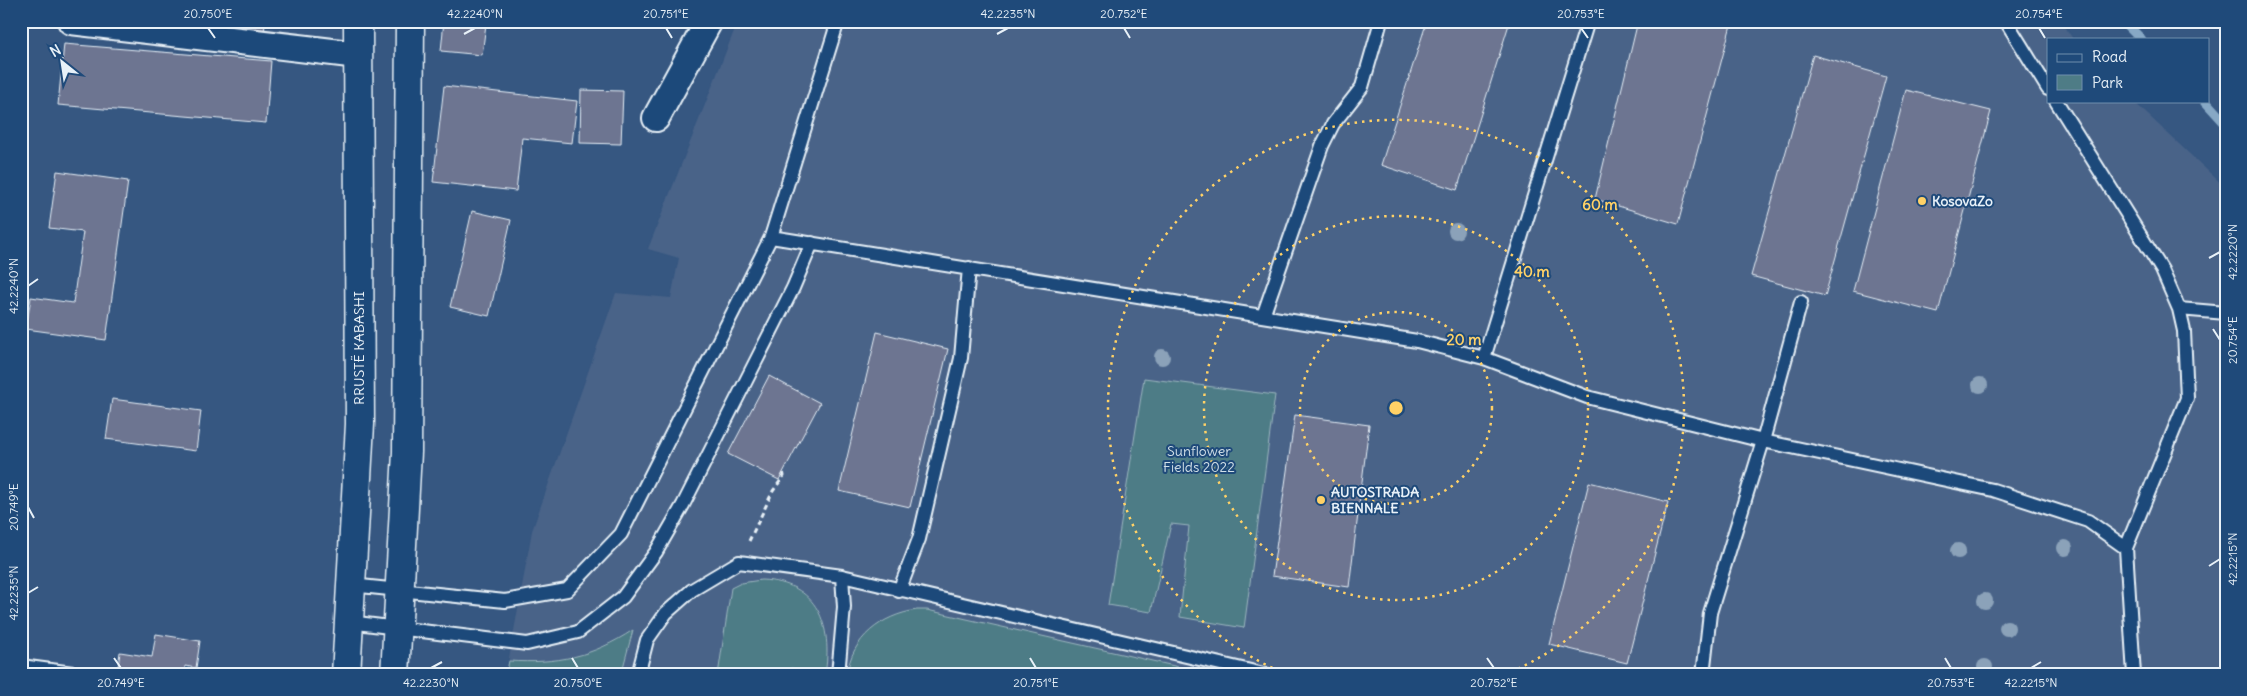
<svg xmlns="http://www.w3.org/2000/svg" width="2247" height="696" viewBox="0 0 2247 696" font-family="Delius,sans-serif">
  <style>
    .built { fill: #496388 }
    .green { fill: #4e7c86; stroke: #9bb6bf }
    .lines { fill: none; stroke-linecap: round; stroke-linejoin: round }
    .stream { stroke: #87a8c5; stroke-width: 10 }
    .building { fill: #6d7491; stroke: #e8f1f8 }
    .service-casing { stroke: #e8f1f8; stroke-width: 16 }
    .minor-casing { stroke: #e8f1f8; stroke-width: 30 }
    .primary-casing { stroke: #e8f1f8; stroke-width: 31 }
    .path { stroke: #e8f1f8; stroke-width: 3; stroke-dasharray: 5 4; stroke-linecap: butt }
    .service { stroke: #1f4a7a; stroke-width: 12 }
    .minor { stroke: #1f4a7a; stroke-width: 26 }
    .primary { stroke: #1f4a7a; stroke-width: 28 }
    .tree { fill: #8ba2b9 }
    .ticks { fill: none; stroke: #e8f1f8; stroke-width: 2 }
    .ring { fill: none; stroke: #ffd166; stroke-width: 2.5; stroke-dasharray: 2.5 5 }
    .poi-dot { fill: #ffd166; stroke: #1f4a7a; stroke-width: 2 }
    .labels { text-anchor: middle; stroke-width: 4; stroke-linejoin: round; paint-order: stroke }
    .poi-label { font-size: 14px; font-weight: bold; fill: #e8f1f8; stroke: #1f4a7a; text-anchor: start }
    .street-label { font-size: 14px; fill: #e8f1f8; stroke: #1f4a7a }
    .park-label { font-size: 14px; fill: #d1dfe7; stroke: #1f4a7a }
    .centre { fill: #ffd166; stroke: #1f4a7a; stroke-width: 2.5 }
    .ring-label { font-size: 15px; text-anchor: middle; font-weight: bold; fill: #ffd166; stroke: #1f4a7a; stroke-width: 4; stroke-linejoin: round; paint-order: stroke }
    .neatline { fill: none; stroke: #e8f1f8; stroke-width: 2 }
    .ticks-label { font-size: 12px; text-anchor: middle; fill: #e8f1f8 }
  </style>
  <rect width="100%" height="100%" fill="#365781"/>
  <filter id="ink" filterUnits="userSpaceOnUse"><feTurbulence type="fractalNoise" baseFrequency=".02" numOctaves="2"/><feDisplacementMap in="SourceGraphic" scale="10" xChannelSelector="R" yChannelSelector="G"/><feConvolveMatrix kernelMatrix="1 2 1 2 8 2 1 2 1" color-interpolation-filters="sRGB"/></filter>
  <g filter="url(#ink)">
    <path class="built" d="M 738,21 L 2061,21 L 2073,39 L 2048,39 L 2048,101 L 2133,101 L 2226,188 L 2226,675 L 506,675 L 532,531 L 616,293 L 671,298 L 679,258 L 648,249 Z"/>
    <path class="green" d="M 1144,378 L 1275,395 L 1244,628 L 1180,617 L 1189,526 L 1171,524 L 1151,612 L 1108,605 Z
      M 761,580 C 818,582 833,625 825,675 L 791,668 L 789,675 L 718,675 L 731,588 L 741,583 Z
      M 917,610 L 927,610 L 1214,675 L 847,675 C 851,638 882,615 917,610 Z
      M 633,630 L 621,675 L 506,675 L 509,661 C 557,664 592,657 633,630 Z"/>
    <g class="lines">
      <path class="stream" d="M 2123,21 L 2141,39
        M 2205,101 L 2226,124"/>
    </g>
    <path class="building" d="M 94,21 L 265,21 L 264,38 Z
      M 444,21 L 486,24 L 482,55 L 441,51 Z
      M 1427,21 L 1510,21 L 1457,190 L 1381,165 Z
      M 1638,21 L 1732,21 L 1678,224 L 1595,199 Z
      M 64,44 L 271,61 L 266,123 L 58,105 Z
      M 1813,55 L 1886,76 L 1825,296 L 1751,276 Z
      M 444,86 L 577,101 L 572,143 L 522,138 L 516,191 L 433,182 Z
      M 581,90 L 623,91 L 621,144 L 580,143 Z
      M 1906,90 L 1991,111 L 1938,313 L 1853,291 Z
      M 57,171 L 128,181 L 106,340 L 26,329 L 31,297 L 73,303 L 83,232 L 49,228 Z
      M 472,211 L 511,220 L 489,316 L 450,307 Z
      M 877,332 L 948,349 L 910,507 L 839,491 Z
      M 769,376 L 820,403 L 779,480 L 728,454 Z
      M 112,399 L 201,411 L 196,451 L 106,439 Z
      M 1295,415 L 1369,425 L 1349,587 L 1272,576 Z
      M 1589,482 L 1668,502 L 1627,663 L 1549,644 Z
      M 156,634 L 200,641 L 196,668 L 185,666 L 184,675 L 117,675 L 120,652 L 152,657 Z"/>
    <g class="lines">
      <g class="service-casing">
        <path id="service" d="M 2006,21 L 2048,89
          M 2056,101 L 2162,270 L 2179,309 L 2184,331 L 2187,398 L 2126,548
          M 771,237 L 1417,341 L 1484,358 L 1587,397 L 1763,441 L 1993,490 L 2088,521 L 2126,548 L 2134,675
          M 2179,309 L 2226,313
          M 1263,316 L 1322,146 L 1333,124 L 1362,87 L 1381,21
          M 1484,358 L 1588,21
          M 351,585 L 505,601 L 567,590 L 621,534 L 771,237 L 838,21
          M 899,591 L 919,539 L 961,358 L 969,268
          M 349,622 L 527,644 L 578,632 L 623,597 L 656,552 L 683,505 L 793,288 L 812,243
          M 21,666 L 88,675
          M 638,675 L 647,640 L 666,613 L 692,590 L 739,562 L 842,576 L 1268,675
          M 838,675 L 844,607 L 842,576
          M 1703,675 L 1710,613 L 1763,441 L 1801,302"/>
      </g>
      <g class="minor-casing">
        <path id="minor" d="M 71,21 L 358,55
          M 656,118 L 709,21"/>
      </g>
      <g class="primary-casing">
        <path id="primary" d="M 346,675 L 360,424 L 358,21
          M 395,675 L 407,452 L 410,21"/>
      </g>
      <path class="path" d="M 749,541 L 773,491 L 784,476 L 783,471"/>
      <use href="#service" class="service"/>
      <use href="#minor" class="minor"/>
      <use href="#primary" class="primary"/>
    </g>
    <g class="tree">
      <circle cx="1456" cy="231" r="8"/>
      <circle cx="1162" cy="357" r="8"/>
      <circle cx="1980" cy="385" r="8"/>
      <circle cx="2065" cy="548" r="8"/>
      <circle cx="1958" cy="551" r="8"/>
      <circle cx="1985" cy="601" r="8"/>
      <circle cx="2007" cy="628" r="8"/>
      <circle cx="1985" cy="667" r="8"/>
    </g>
  </g>
  <path class="ticks" d="M 208,28 L 215,38M 666,28 L 672,38M 1124,28 L 1130,38M 1581,28 L 1588,38M 2039,28 L 2045,38M 464,34 L 475,28M 997,34 L 1008,28M 2209,258 L 2220,252M 28,286 L 38,279M 2213,329 L 2220,340M 28,507 L 34,518M 2209,566 L 2220,559M 28,593 L 38,587M 114,658 L 121,668M 572,658 L 578,668M 1030,658 L 1036,668M 1487,658 L 1494,668M 1945,658 L 1951,668M 431,668 L 442,662M 2031,668 L 2041,662"/>
  <g class="ring">
    <circle cx="1396" cy="408" r="96"/>
    <circle cx="1396" cy="408" r="192"/>
    <path d="M1286 674A288 288 0 1 1 1506 674"/>
  </g>
  <g class="poi-dot">
    <circle cx="1922" cy="201" r="5"/>
    <circle cx="1321" cy="500" r="5"/>
  </g>
  <g class="labels">
    <g class="poi-label">
      <text x="1932" y="206">KosovaZo</text>
      <text x="1331" y="497">AUTOSTRADA<tspan x="1331" dy="16">BIENNALE</tspan></text>
    </g>
    <g class="street-label">
      <text transform="translate(359 348) rotate(-90)" y="5">RRUSTË KABASHI</text>
    </g>
    <g class="park-label">
      <text x="1199" y="456">Sunflower<tspan x="1199" dy="16">Fields 2022</tspan></text>
    </g>
  </g>
  <circle cx="1396" cy="408" r="8" class="centre"/>
  <g class="ring-label">
    <text x="1600" y="210">60 m</text>
    <text x="1532" y="277">40 m</text>
    <text x="1464" y="345">20 m</text>
  </g>
  <rect width="2247" height="696" fill="none" stroke="#1f4a7a" stroke-width="55"/>
  <rect x="2047" y="38" width="162" height="65" fill="#1f4a7a" stroke="#6f8dac"/>
  <rect x="2057" y="54" width="25" height="8" fill="#1f4a7a" stroke="#6f8dac"/>
  <text x="2092" y="62" font-size="15" fill="#e8f1f8">Road</text>
  <rect x="2057" y="75" width="25" height="15" fill="#4e7c86" stroke="#6f8dac"/>
  <text x="2092" y="88" font-size="15" fill="#e8f1f8">Park</text>
  <g transform="translate(62 62) rotate(330)" stroke="#1f4a7a" stroke-width="4" paint-order="stroke">
  <path d="M0-4L9 19L0 12L-9 19Z" fill="#e8f1f8"/>
  <text y="-8" font-size="14" font-weight="bold" text-anchor="middle" fill="#e8f1f8">N</text>
  </g>
  <rect x="28" y="28" width="2192" height="640" class="neatline"/>
  <g class="ticks-label">
    <text x="208" y="18">20.750°E</text>
    <text x="475" y="18">42.2240°N</text>
    <text x="666" y="18">20.751°E</text>
    <text x="1008" y="18">42.2235°N</text>
    <text x="1124" y="18">20.752°E</text>
    <text x="1581" y="18">20.753°E</text>
    <text x="2039" y="18">20.754°E</text>
    <text transform="translate(2233 252) rotate(-90)" y="4">42.2220°N</text>
    <text transform="translate(14 286) rotate(-90)" y="4">42.2240°N</text>
    <text transform="translate(2233 340) rotate(-90)" y="4">20.754°E</text>
    <text transform="translate(14 507) rotate(-90)" y="4">20.749°E</text>
    <text transform="translate(2233 559) rotate(-90)" y="4">42.2215°N</text>
    <text transform="translate(14 593) rotate(-90)" y="4">42.2235°N</text>
    <text x="121" y="687">20.749°E</text>
    <text x="431" y="687">42.2230°N</text>
    <text x="578" y="687">20.750°E</text>
    <text x="1036" y="687">20.751°E</text>
    <text x="1494" y="687">20.752°E</text>
    <text x="1951" y="687">20.753°E</text>
    <text x="2031" y="687">42.2215°N</text>
  </g>
</svg>
